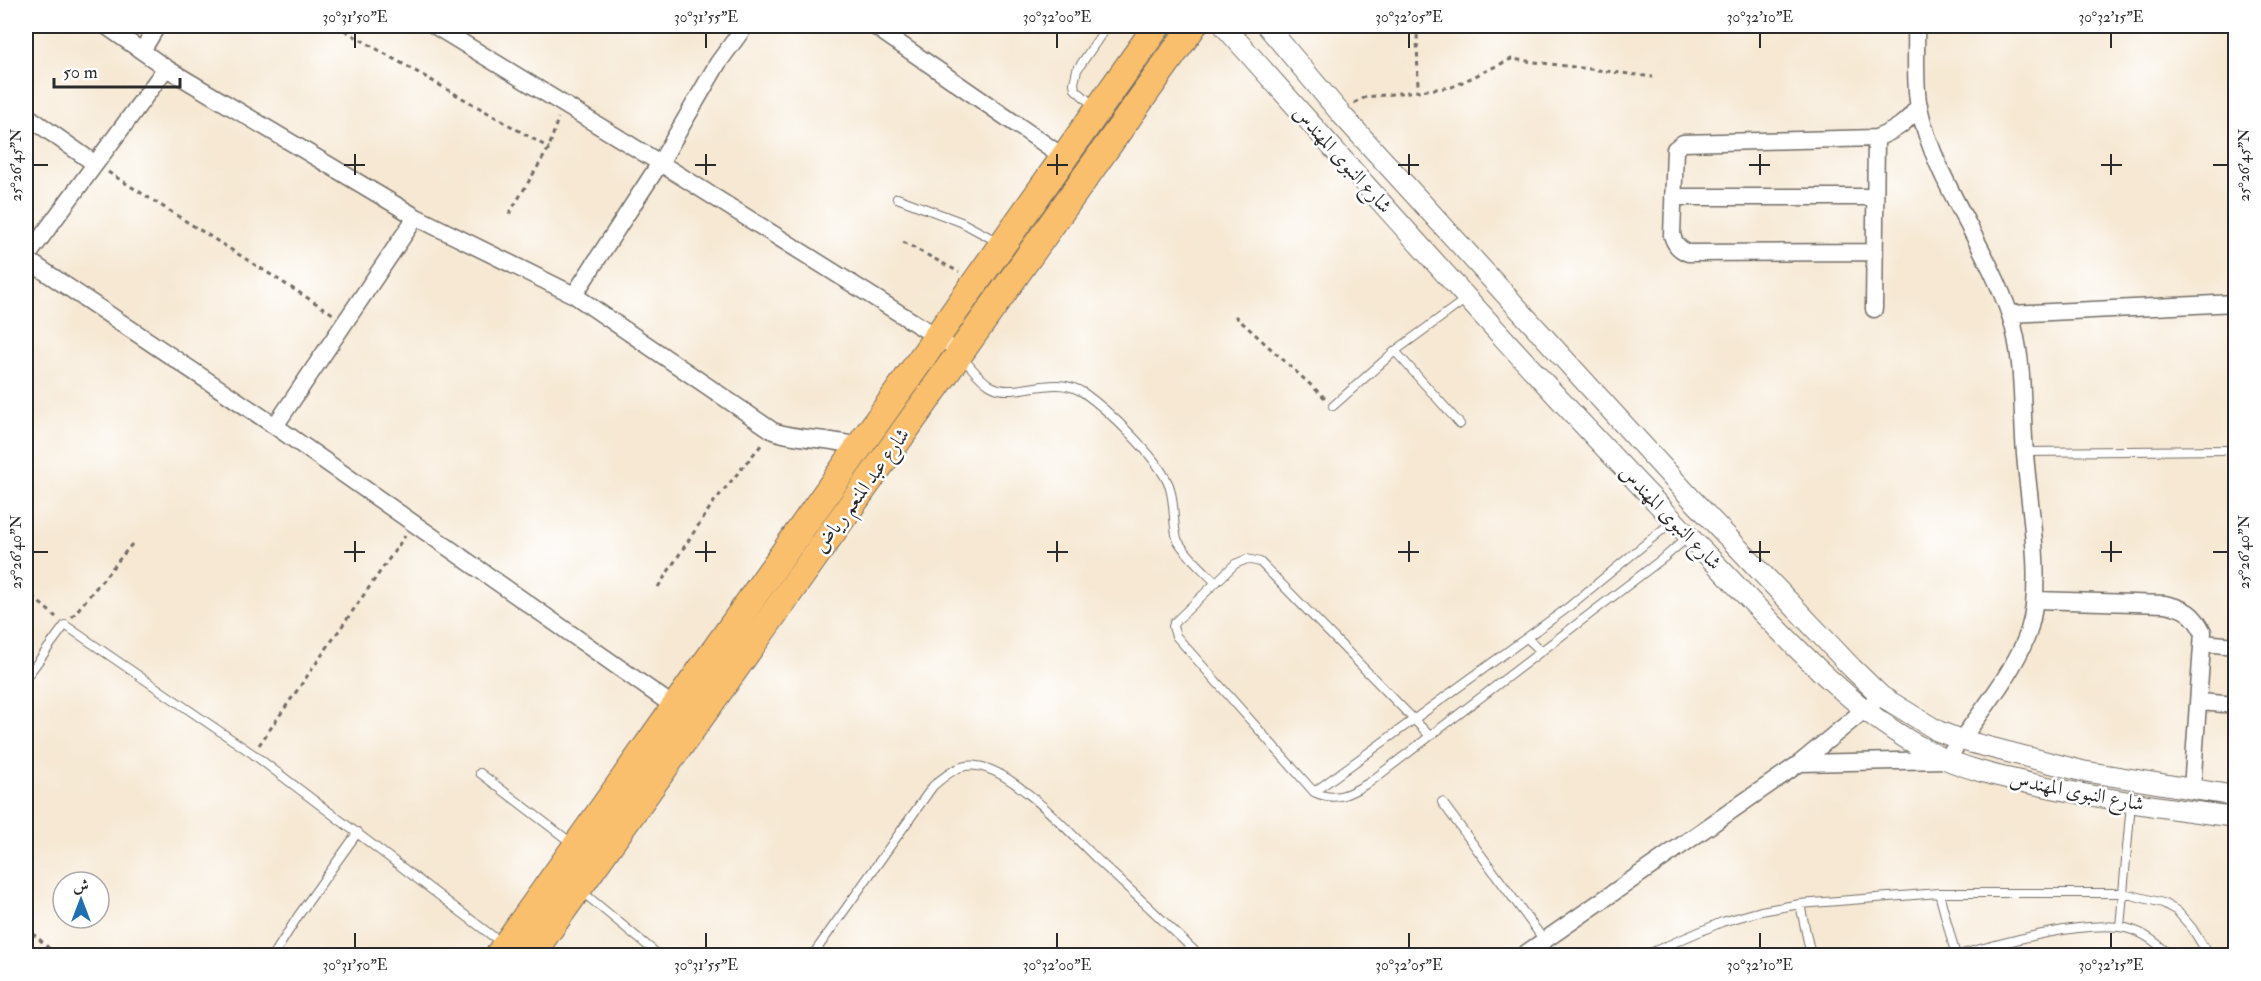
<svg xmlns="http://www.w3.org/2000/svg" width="2261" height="981" viewBox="0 0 2261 981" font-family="'IM FELL Double Pica',Amiri,serif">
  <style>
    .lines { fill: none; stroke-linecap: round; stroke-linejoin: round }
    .service-casing { stroke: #726d66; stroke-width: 10 }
    .minor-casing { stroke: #726d66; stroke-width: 19 }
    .tertiary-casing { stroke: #726d66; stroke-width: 22 }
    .trunk-casing { stroke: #726d66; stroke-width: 29 }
    .path { stroke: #726d66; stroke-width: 3; stroke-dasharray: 4.5 4.5; stroke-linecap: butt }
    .service { stroke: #fff; stroke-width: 8 }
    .minor { stroke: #fff; stroke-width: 16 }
    .tertiary { stroke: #fff; stroke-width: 20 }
    .trunk { stroke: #f9bf6d; stroke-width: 27 }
    .ticks { fill: none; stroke: #2b2b2b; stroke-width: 2 }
    .labels { text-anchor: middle; stroke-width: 5; stroke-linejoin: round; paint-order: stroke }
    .street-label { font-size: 20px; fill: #2b2b2b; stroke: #fff }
    .neatline { fill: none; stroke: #2b2b2b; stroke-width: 2 }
    .ticks-label { font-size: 15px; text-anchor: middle; fill: #2b2b2b }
  </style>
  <rect width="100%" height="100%" fill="#fff"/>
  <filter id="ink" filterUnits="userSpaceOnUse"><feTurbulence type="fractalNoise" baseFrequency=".0167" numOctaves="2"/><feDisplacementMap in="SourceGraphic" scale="12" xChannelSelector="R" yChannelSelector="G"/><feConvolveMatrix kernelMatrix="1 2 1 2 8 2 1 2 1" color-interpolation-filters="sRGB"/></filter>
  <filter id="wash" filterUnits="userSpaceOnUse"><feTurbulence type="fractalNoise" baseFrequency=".008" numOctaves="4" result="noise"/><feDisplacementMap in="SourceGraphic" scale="24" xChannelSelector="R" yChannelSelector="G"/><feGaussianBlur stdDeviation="1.35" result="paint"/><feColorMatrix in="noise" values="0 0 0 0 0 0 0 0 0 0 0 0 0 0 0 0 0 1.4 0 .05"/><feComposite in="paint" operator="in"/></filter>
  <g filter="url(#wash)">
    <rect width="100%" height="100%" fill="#f6e8d3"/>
  </g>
  <g filter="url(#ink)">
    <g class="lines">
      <g class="service-casing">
        <path id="service" d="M 1096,108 L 1075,89 L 1074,83 L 1077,70 L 1107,26
          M 897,198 L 961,222 L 1000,243
          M 1395,351 L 1460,424
          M 962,357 C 971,367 980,380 991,386 C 1016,400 1053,372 1084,393 C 1108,410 1156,456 1168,483 C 1176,500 1172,529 1178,541 C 1186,555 1204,570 1215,582
          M 1333,406 L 1395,351 L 1466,299
          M 2025,452 L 2229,450
          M 1527,638 L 1541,651
          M 26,678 L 65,625 L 253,754 L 503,944
          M 1430,736 L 1260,562 L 1247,559 L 1235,564 L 1174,623 L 1173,627 L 1176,636 L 1314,792 C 1336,803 1351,793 1370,782 L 1666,556 L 1689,536
          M 480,773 L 573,844
          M 1314,792 L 1566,609 L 1673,521
          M 1442,802 L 1544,940
          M 580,890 L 660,956
          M 1939,893 L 1956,956
          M 1800,904 L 1811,956
          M 2120,927 L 2131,803
          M 273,956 L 298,916 L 358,832
          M 812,956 L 933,786 C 946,775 959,763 977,766 C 1014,770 1072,835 1099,861 C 1133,892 1167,924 1200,956
          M 1643,956 L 1722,922 L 1761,911 L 1800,904 L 1939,893 L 2123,893 L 2163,903 L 2177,911 L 2192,928 L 2209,956
          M 1955,956 C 2000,944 2073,922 2119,927 C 2139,929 2157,942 2170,956"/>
      </g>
      <g class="minor-casing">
        <path id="minor" d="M 106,26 L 166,68 L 416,217 L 574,295 L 773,431 C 801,441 831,437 859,447
          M 435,26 L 660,163 L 945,342
          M 874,26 L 1065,158
          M 142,51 L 157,26
          M 26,115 L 94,163
          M 1673,197 L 1875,197
          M 1874,252 L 1688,253 C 1679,249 1675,245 1672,235 L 1675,149 L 1683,143 L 1876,138 C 1895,131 1908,122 1919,105
          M 26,258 L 166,68
          M 26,259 L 275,426 L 675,707
          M 574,295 L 660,163 L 718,63 L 745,26
          M 1874,309 L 1876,138
          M 2010,314 L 2236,303
          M 275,426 L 416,217
          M 2036,600 L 2165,604 C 2185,608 2194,614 2203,632 L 2192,789
          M 2203,643 L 2236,646
          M 2200,702 L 2236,705
          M 1800,763 L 1946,760 C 1972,724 2016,671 2029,630 C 2044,582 2029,506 2025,454 C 2021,407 2025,361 2010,315 C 1986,244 1935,181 1919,107 C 1914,84 1917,50 1916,26
          M 1522,956 L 1800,763 L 1881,696"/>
      </g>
      <g class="tertiary-casing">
        <path id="tertiary" d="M 1224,26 C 1384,205 1542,386 1710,558 C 1773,623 1849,712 1930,752 C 1963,769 2001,777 2038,785 C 2103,799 2169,809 2236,817
          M 1267,26 L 1341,114 L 1688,495 L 1852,668 L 1881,696 L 1938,731 L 1961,740 L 2082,771 L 2236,796"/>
      </g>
      <g class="trunk-casing">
        <path id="trunk" d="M 498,956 C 718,646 939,336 1157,26
          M 530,956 L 1193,26"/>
      </g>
      <path class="path" d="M 337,26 L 549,148
        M 1417,26 L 1418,92
        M 1354,103 L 1366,97 L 1452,87 L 1511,59 L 1653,77
        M 108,172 L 333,314
        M 509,214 L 549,148 L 558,118
        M 903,242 L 959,272
        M 1235,316 L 1325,398
        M 658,587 L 713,503 L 762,444
        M 26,591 L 56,617
        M 72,617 L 132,544
        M 259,745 L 405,536
        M 26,927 L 52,951 L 48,956"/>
      <use href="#service" class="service"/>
      <use href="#minor" class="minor"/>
      <use href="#tertiary" class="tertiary"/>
      <use href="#trunk" class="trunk"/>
    </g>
  </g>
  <path class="ticks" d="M 355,33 L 355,48M 706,33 L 706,48M 1057,33 L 1057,48M 1409,33 L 1409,48M 1760,33 L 1760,48M 2111,33 L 2111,48M 355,154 L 355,175M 706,154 L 706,175M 1057,154 L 1057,175M 1409,154 L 1409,175M 1760,154 L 1760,175M 2111,154 L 2111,175M 33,165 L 48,165M 344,165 L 365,165M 695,165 L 716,165M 1047,165 L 1068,165M 1398,165 L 1419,165M 1749,165 L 1770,165M 2101,165 L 2122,165M 2213,165 L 2228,165M 355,541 L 355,562M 706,541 L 706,562M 1057,541 L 1057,562M 1409,541 L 1409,562M 1760,541 L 1760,562M 2111,541 L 2111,562M 33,552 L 48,552M 344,552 L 365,552M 695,552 L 716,552M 1047,552 L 1068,552M 1398,552 L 1419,552M 1749,552 L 1770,552M 2101,552 L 2122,552M 2213,552 L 2228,552M 355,933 L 355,948M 706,933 L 706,948M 1057,933 L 1057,948M 1409,933 L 1409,948M 1760,933 L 1760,948M 2111,933 L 2111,948"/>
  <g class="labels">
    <g class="street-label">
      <text transform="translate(1343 159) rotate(48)" y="7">شارع النبوى المهندس</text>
      <text transform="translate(861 490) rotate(-54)" y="7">شارع عبد المنعم رياض</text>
      <text transform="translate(1671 517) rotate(46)" y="7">شارع النبوى المهندس</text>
      <text transform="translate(2077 791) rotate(11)" y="7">شارع النبوى المهندس</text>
    </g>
  </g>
  <rect width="2261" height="981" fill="none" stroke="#fff" stroke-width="66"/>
  <g transform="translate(81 900)"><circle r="28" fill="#ffffff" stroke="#aaaaaa" stroke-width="1.5"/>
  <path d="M0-4.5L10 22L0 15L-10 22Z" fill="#1f6fb2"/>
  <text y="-9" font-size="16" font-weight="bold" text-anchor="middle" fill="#2b2b2b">ش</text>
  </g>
  <path d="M54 78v9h126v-9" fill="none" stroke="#2b2b2b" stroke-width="3"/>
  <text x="63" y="78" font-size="18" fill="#2b2b2b" stroke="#ffffff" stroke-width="4.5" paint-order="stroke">50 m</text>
  <rect x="33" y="33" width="2195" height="915" class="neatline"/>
  <g class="ticks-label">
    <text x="355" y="22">30°31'50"E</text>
    <text x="706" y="22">30°31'55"E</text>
    <text x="1057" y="22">30°32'00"E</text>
    <text x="1409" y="22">30°32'05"E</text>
    <text x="1760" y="22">30°32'10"E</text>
    <text x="2111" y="22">30°32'15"E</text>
    <text transform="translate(16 165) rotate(-90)" y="5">25°26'45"N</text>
    <text transform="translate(2244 165) rotate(-90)" y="5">25°26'45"N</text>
    <text transform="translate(16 552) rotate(-90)" y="5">25°26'40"N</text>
    <text transform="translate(2244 552) rotate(-90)" y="5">25°26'40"N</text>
    <text x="355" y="970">30°31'50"E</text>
    <text x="706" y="970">30°31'55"E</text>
    <text x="1057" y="970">30°32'00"E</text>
    <text x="1409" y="970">30°32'05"E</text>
    <text x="1760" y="970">30°32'10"E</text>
    <text x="2111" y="970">30°32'15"E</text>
  </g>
</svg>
